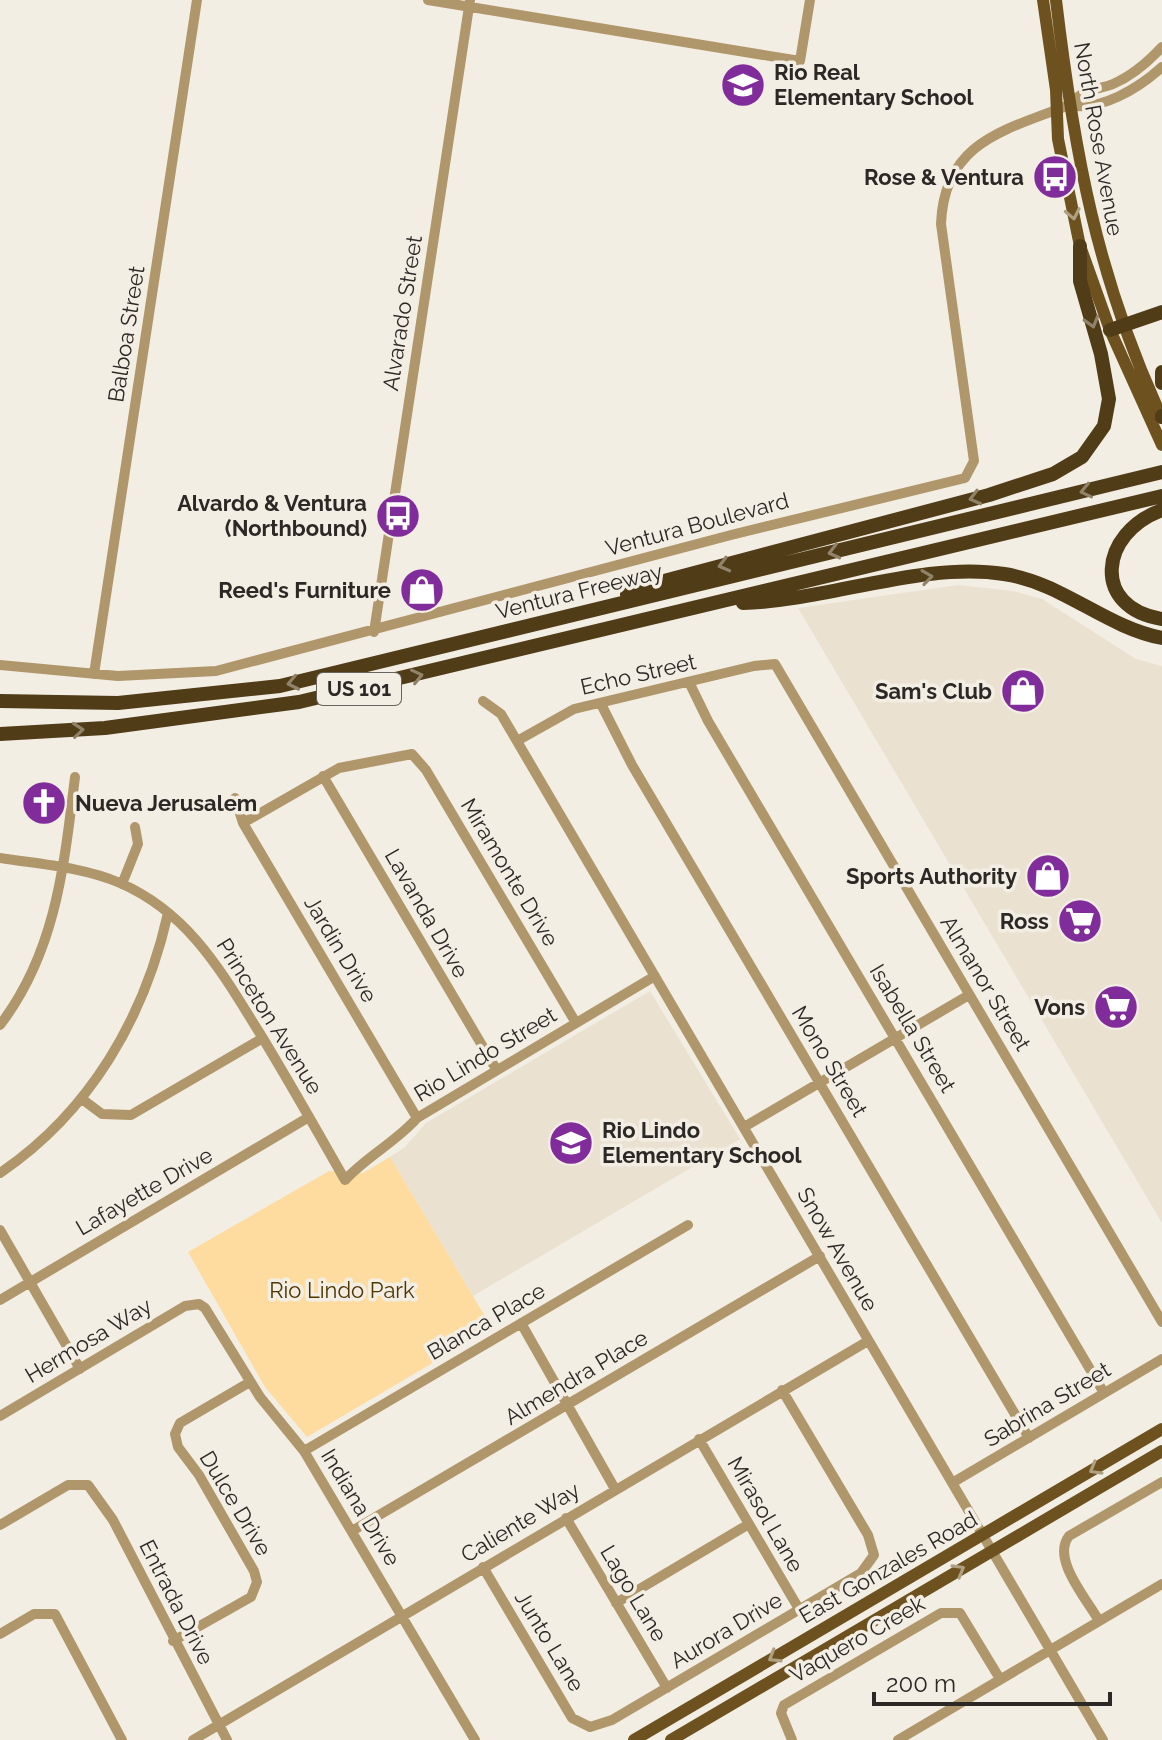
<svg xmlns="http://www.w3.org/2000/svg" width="1162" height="1740" viewBox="0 0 1162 1740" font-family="Raleway,sans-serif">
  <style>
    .built { fill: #eae1d1 }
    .green { fill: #fedb9e }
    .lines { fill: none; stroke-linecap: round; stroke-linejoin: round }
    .minor { stroke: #b0976b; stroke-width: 10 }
    .major { stroke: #6d521f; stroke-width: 12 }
    .highway { stroke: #503c17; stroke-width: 14 }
    .oneway { stroke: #b0a082 }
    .oneway2 { stroke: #918369 }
    .labels { text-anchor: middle; stroke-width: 7; stroke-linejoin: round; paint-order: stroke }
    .shield { fill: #f3eee4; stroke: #67635e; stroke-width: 2 }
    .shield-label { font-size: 20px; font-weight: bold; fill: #2b2825 }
    .poi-label { font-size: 22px; font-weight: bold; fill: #2b2825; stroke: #f3eee4; text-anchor: end }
    .street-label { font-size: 22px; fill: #2b2825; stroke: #f3eee4 }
    .park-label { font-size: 22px; fill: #4e3601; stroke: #f3eee4 }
  </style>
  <rect width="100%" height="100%" fill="#f3eee4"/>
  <path class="built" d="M 958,585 L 1013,591 L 1042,599 L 1136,659 L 1162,666 L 1162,1223 L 798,608 Z
    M 650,991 L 740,1139 L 473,1296 L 390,1157 L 405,1147 L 426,1123 Z"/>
  <path class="green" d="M 390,1157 L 492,1328 L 307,1437 L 265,1387 L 188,1252 L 329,1171 L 363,1173 Z"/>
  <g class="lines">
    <path class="minor" d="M 428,0 L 800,61 L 810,0
      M 1069,105 C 1100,112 1139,88 1162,67
      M 374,632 L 470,0
      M 0,665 L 118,676 L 216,671 L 731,535 L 965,478 L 974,461 L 941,224 C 944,144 1001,131 1064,107 C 1072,104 1076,97 1084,93 C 1093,88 1104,88 1113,84 C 1132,76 1148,62 1162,47
      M 94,674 L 197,0
      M 689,682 L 708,721 L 1104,1393
      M 483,701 L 501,714 L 1103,1740
      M 601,704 L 632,765 L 1029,1438
      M 517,741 L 574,709 L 754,666 L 775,664 L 1162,1322
      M 323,776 L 496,1069
      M 235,798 L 243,823 L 417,1118
      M 243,823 L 339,768 L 412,754 L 426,770 L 576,1023
      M 0,858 C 39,864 83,867 120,883 C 189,913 221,971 259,1032 C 289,1081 317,1131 345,1180 C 367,1156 396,1142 417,1118 L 655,976
      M 122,884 L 138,844 L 135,827
      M 0,1025 C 56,952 64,866 75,777
      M 82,1099 L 102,1114 L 131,1115 L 263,1038
      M 744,1127 L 969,995
      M 0,1173 C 90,1112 145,1017 168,913
      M 0,1230 L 80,1369
      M 0,1300 L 309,1117
      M 521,1323 L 615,1489
      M 0,1416 L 185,1306 L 199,1304 L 205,1308 L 260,1397 L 304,1451 L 475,1740
      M 699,1439 L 799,1609
      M 304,1451 L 688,1225
      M 952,1483 L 1162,1359
      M 566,1518 L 667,1688
      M 0,1525 L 68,1485 L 88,1485 L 113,1520 L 227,1740
      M 352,1531 L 820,1256
      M 483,1567 L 572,1718 L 590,1727 L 612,1720 L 861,1573 L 874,1555 L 868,1535 L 782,1390
      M 616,1603 L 749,1524
      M 1099,1621 C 1087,1599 1051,1559 1069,1536 L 1162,1482
      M 0,1634 L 34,1614 L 55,1614 L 122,1740
      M 173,1641 L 251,1597 L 257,1582 L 254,1571 L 199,1475 L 178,1447 L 175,1434 L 180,1423 L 250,1382
      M 193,1740 L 868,1341
      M 792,1740 L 781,1713 L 784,1705 L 941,1613 L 960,1613 L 1000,1679
      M 898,1740 L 1162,1584"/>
    <path class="major" d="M 1043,0 L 1056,90 L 1058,139 L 1080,246 L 1110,330 L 1162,445
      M 1056,0 C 1074,152 1097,278 1162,418
      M 634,1740 L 1162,1429
      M 671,1740 L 1162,1451"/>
    <path class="highway" d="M 1110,330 L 1162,312
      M 1162,372 L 1162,383
      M 1162,417 L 1162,416
      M 1162,510 C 1099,533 1091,608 1162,619
      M 627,594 L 664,581 L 989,495 L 1053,474 L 1082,457 L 1104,426 L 1109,399 L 1101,354 L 1080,281 L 1080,246
      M 743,603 C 826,601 923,561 1004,574 C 1063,583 1105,627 1162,638
      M 0,701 L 118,703 L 280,686 L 1162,472
      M 0,734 L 105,728 L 299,702 L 1162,496"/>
  </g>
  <defs><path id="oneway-chevron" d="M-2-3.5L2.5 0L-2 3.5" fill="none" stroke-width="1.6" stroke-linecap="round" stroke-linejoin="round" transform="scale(2)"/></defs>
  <g class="oneway">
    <use href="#oneway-chevron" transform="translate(1073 214) rotate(78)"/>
    <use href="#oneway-chevron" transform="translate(1095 1469) rotate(150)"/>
    <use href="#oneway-chevron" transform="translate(959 1570) rotate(-30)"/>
    <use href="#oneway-chevron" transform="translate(774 1657) rotate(149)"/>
  </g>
  <g class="oneway2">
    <use href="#oneway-chevron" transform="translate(1092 322) rotate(74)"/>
    <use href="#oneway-chevron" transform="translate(1086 491) rotate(167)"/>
    <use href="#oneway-chevron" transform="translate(975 498) rotate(165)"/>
    <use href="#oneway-chevron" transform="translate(834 552) rotate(166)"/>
    <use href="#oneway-chevron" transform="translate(724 565) rotate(165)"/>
    <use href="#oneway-chevron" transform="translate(927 577) rotate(-8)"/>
    <use href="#oneway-chevron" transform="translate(417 676) rotate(-13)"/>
    <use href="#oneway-chevron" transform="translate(293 683) rotate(168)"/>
    <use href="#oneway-chevron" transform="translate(78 730) rotate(-5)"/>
  </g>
  <defs>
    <g id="school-disc" transform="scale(2.3)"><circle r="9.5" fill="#812c9b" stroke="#f3eee4"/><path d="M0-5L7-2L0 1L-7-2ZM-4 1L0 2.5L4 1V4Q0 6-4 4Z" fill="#fff"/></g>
    <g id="bus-disc" transform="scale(2.3)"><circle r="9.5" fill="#812c9b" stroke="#f3eee4"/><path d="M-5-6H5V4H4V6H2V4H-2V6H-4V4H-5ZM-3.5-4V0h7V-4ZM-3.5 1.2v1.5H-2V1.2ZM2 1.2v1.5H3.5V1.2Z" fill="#fff"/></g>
    <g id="shop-disc" transform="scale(2.3)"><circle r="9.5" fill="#812c9b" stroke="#f3eee4"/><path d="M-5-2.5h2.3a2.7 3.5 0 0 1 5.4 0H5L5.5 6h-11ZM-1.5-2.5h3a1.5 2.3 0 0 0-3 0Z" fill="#fff"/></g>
    <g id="church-disc" transform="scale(2.3)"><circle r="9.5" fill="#812c9b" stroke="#f3eee4"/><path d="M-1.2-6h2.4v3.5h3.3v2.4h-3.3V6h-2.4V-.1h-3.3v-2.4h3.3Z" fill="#fff"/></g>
    <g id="supermarket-disc" transform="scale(2.3)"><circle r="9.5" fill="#812c9b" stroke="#f3eee4"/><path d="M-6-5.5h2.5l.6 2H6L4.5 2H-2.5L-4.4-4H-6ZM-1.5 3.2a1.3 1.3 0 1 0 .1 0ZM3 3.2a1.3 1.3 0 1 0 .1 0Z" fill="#fff"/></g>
  </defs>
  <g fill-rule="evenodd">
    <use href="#school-disc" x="743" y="85"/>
    <use href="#bus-disc" x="1055" y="177"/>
    <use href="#bus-disc" x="398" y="516"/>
    <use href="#shop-disc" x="422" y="590"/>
    <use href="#shop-disc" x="1023" y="691"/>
    <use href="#church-disc" x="44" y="803"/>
    <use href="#shop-disc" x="1048" y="876"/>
    <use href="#supermarket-disc" x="1080" y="921"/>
    <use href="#supermarket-disc" x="1116" y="1007"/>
    <use href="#school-disc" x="571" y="1143"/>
  </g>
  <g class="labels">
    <rect class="shield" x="317" y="673" width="84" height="32" rx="6"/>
    <g class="shield-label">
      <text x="359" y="696">US 101</text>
    </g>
    <g class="poi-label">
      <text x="774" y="80" text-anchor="start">Rio Real<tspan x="774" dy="25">Elementary School</tspan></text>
      <text x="1024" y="185">Rose &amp; Ventura</text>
      <text x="367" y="511">Alvardo &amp; Ventura<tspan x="367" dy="25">(Northbound)</tspan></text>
      <text x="391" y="598">Reed's Furniture</text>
      <text x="992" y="699">Sam's Club</text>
      <text x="75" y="811" text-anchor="start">Nueva Jerusalem</text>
      <text x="1017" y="884">Sports Authority</text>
      <text x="1049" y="929">Ross</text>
      <text x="1085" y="1015">Vons</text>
      <text x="602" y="1138" text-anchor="start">Rio Lindo<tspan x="602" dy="25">Elementary School</tspan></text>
    </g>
    <g class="street-label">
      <text transform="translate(1099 139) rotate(80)" y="8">North Rose Avenue</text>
      <text transform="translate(402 313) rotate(-81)" y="8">Alvarado Street</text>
      <text transform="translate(126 334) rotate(-81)" y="8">Balboa Street</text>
      <text transform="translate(697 524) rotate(-15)" y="8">Ventura Boulevard</text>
      <text transform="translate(579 591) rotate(-14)" y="8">Ventura Freeway</text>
      <text transform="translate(638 674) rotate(-13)" y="8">Echo Street</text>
      <text transform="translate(510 872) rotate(59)" y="8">Miramonte Drive</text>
      <text transform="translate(427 913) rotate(60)" y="8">Lavanda Drive</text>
      <text transform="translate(341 949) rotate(59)" y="8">Jardin Drive</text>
      <text transform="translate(986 983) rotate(59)" y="8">Almanor Street</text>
      <text transform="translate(270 1016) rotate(58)" y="8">Princeton Avenue</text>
      <text transform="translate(913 1028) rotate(59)" y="8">Isabella Street</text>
      <text transform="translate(485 1054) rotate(-31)" y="8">Rio Lindo Street</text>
      <text transform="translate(830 1061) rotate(59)" y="8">Mono Street</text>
      <text transform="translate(144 1191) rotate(-30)" y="8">Lafayette Drive</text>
      <text transform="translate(838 1249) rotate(60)" y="8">Snow Avenue</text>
      <text transform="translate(486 1321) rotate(-30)" y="8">Blanca Place</text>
      <text transform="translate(88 1340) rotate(-31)" y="8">Hermosa Way</text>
      <text transform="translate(576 1377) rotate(-31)" y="8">Almendra Place</text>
      <text transform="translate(1047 1404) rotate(-31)" y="8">Sabrina Street</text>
      <text transform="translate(236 1503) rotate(59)" y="8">Dulce Drive</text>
      <text transform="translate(361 1507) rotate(59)" y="8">Indiana Drive</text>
      <text transform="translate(766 1514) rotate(60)" y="8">Mirasol Lane</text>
      <text transform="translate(520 1522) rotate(-31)" y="8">Caliente Way</text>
      <text transform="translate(888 1567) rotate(-30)" y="8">East Gonzales Road</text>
      <text transform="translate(634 1593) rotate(59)" y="8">Lago Lane</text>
      <text transform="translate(177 1602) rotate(63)" y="8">Entrada Drive</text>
      <text transform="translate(726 1630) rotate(-31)" y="8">Aurora Drive</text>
      <text transform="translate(857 1639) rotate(-30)" y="8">Vaquero Creek</text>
      <text transform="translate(550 1641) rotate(59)" y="8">Junto Lane</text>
    </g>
    <g class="park-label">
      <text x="342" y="1298">Rio Lindo Park</text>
    </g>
  </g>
  <path d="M874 1692v12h236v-12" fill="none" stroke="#2b2825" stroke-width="4"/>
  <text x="886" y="1692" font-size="24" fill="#2b2825" stroke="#f3eee4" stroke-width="6" paint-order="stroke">200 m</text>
</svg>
